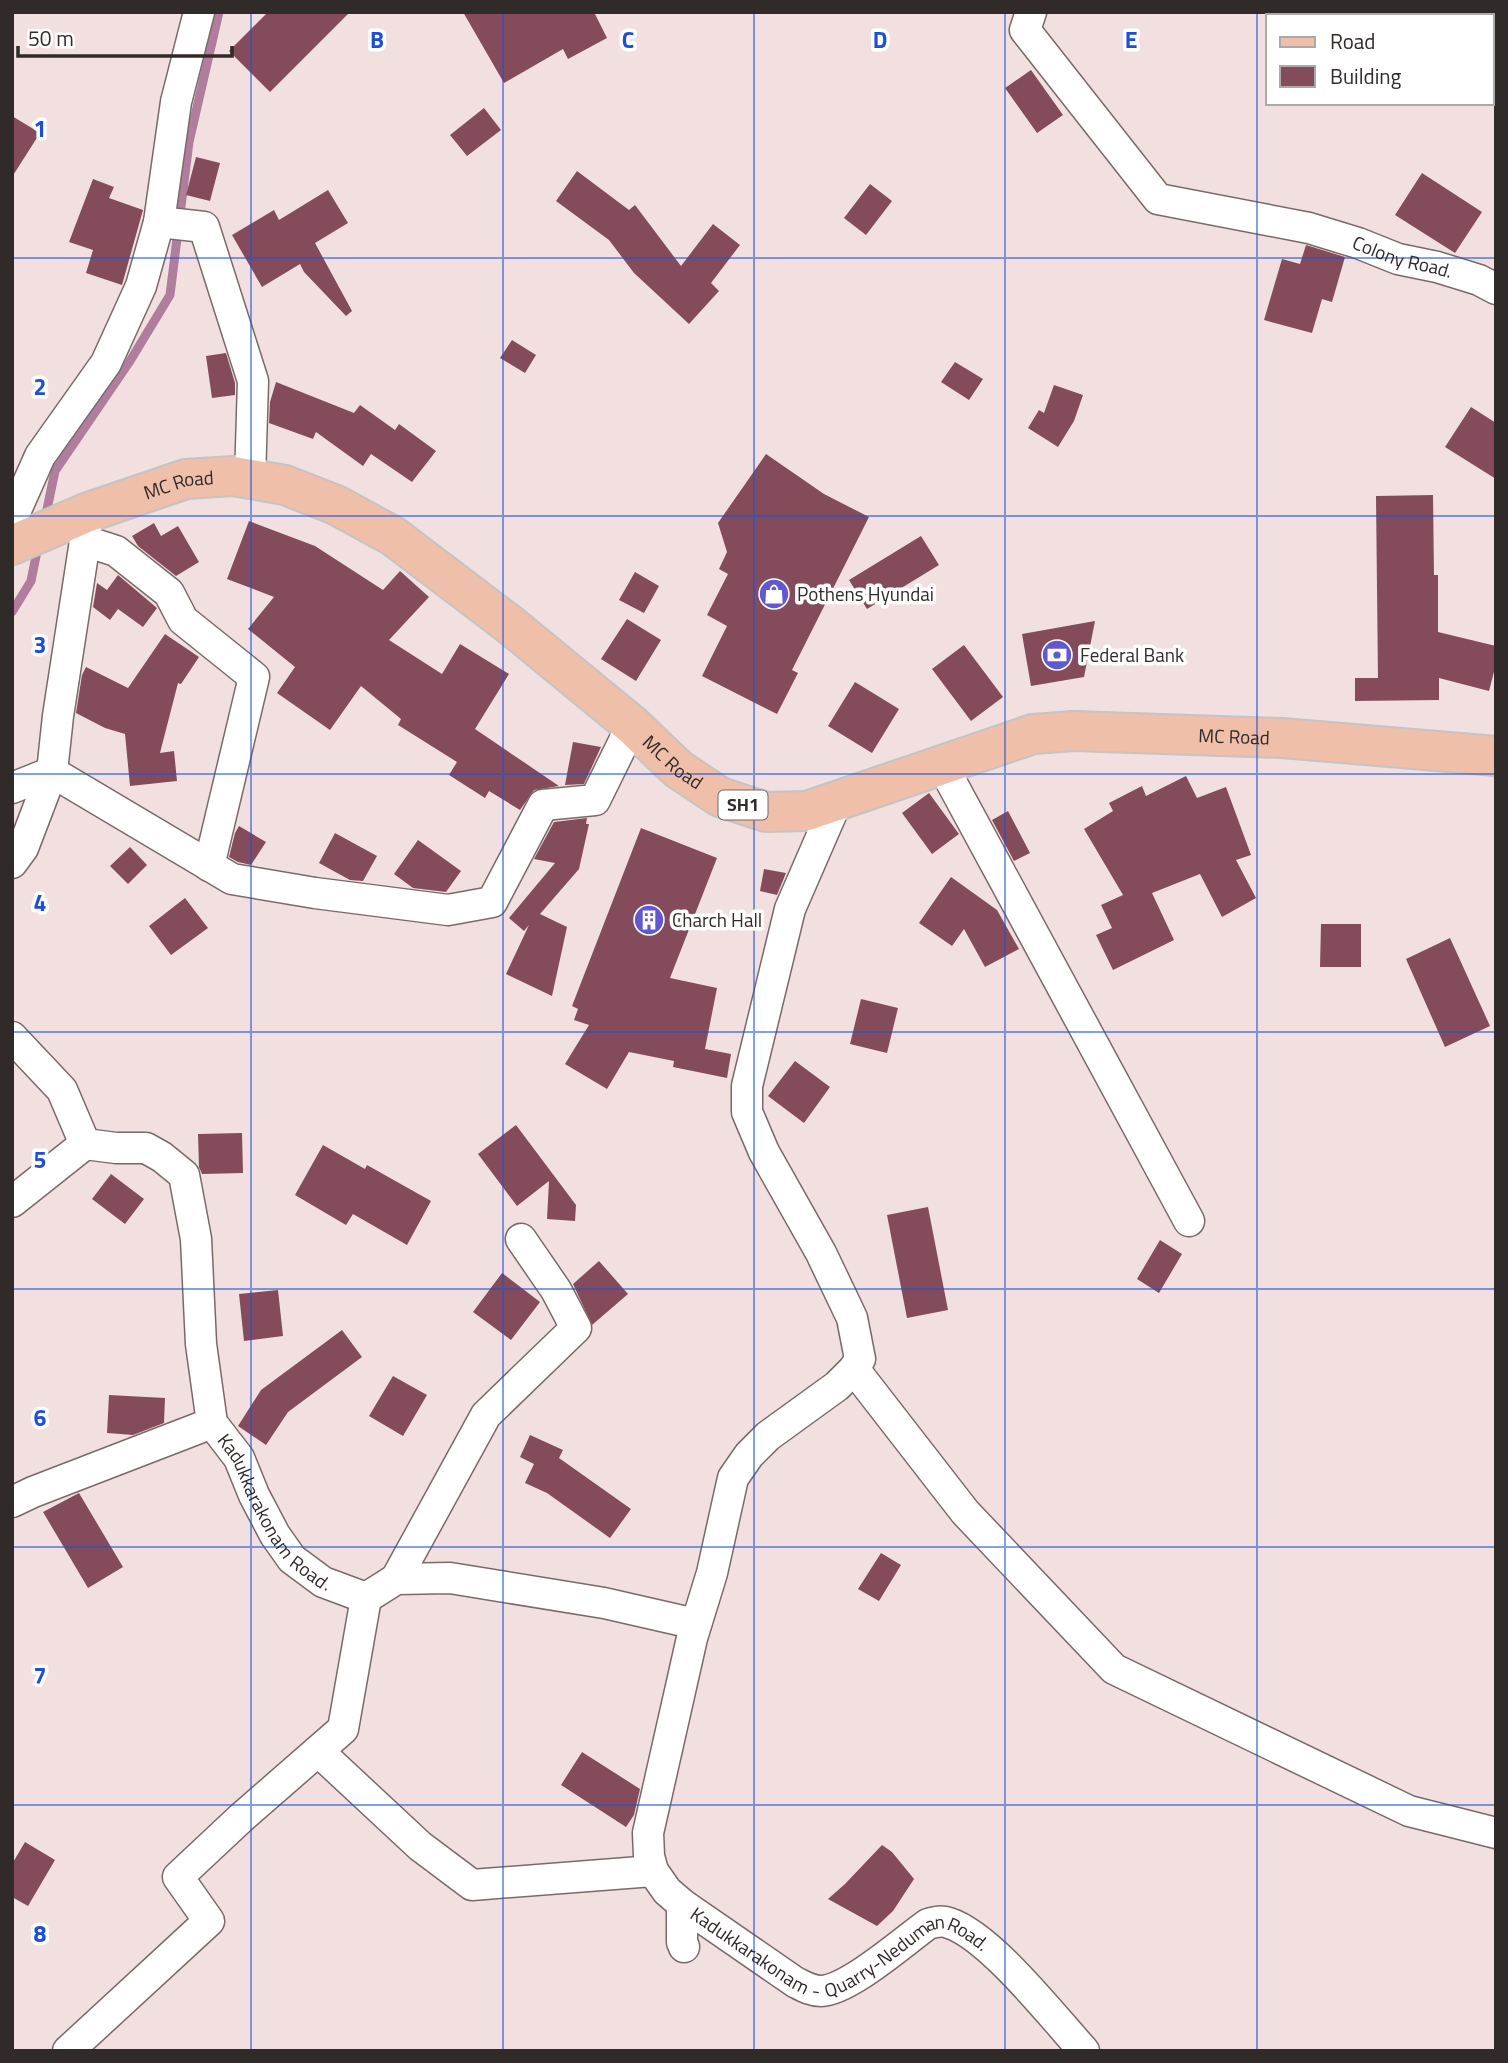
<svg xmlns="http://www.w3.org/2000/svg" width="1508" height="2063" viewBox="0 0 1508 2063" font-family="'Titillium Web',sans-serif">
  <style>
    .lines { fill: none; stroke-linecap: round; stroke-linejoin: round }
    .stream { stroke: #b17d9c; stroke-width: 9 }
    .building { fill: #844c5b }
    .street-casing { stroke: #796a69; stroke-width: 33 }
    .primary-casing { stroke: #c5c3c3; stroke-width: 42 }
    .street { stroke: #fff; stroke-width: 30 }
    .primary { stroke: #efbfaa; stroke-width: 38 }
    .grid { fill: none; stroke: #1d4ed8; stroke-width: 2; stroke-opacity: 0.55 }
    .labels { text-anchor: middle; stroke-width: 7; stroke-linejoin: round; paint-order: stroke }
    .shield { fill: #fff; stroke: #6e6a69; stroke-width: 2 }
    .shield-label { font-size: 18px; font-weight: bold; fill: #302a29 }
    .street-label { font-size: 19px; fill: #302a29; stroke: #fff }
    .poi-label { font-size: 19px; fill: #302a29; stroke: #fff; text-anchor: start }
    .grid-label { font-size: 23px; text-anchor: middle; font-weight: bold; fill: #1d4ed8; stroke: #fff; stroke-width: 7; stroke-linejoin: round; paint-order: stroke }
  </style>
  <rect width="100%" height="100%" fill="#f1e0df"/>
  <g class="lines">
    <path class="stream" d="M 45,519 L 55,471 L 130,361 L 170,295 L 189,142 L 219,12
      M 12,612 L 31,581 L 38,546"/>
  </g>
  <path class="building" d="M 268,12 L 350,12 L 270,92 L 229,51 Z
    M 463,12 L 594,12 L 607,38 L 568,59 L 563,49 L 504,83 Z
    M 1031,70 L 1063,115 L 1037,133 L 1005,88 Z
    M 484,108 L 501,130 L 467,156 L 450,135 Z
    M 12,116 L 40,133 L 12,177 Z
    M 196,157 L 220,163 L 210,201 L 186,195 Z
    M 577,171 L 629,210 L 635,205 L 681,266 L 713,224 L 740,245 L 711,283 L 719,291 L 689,324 L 634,273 L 609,240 L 556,201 Z
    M 1422,173 L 1482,212 L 1455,253 L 1395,215 Z
    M 93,179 L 114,187 L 109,198 L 143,210 L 122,285 L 86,273 L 93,250 L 69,242 Z
    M 870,184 L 892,201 L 866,235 L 844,218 Z
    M 328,190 L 348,223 L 315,243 L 352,311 L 346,316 L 304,272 L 300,264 L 262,287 L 232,235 L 274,210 L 279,220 Z
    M 1306,245 L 1345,257 L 1332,302 L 1322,299 L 1312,333 L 1264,320 L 1282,259 L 1300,264 Z
    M 512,340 L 536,355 L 525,373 L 500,358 Z
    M 226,353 L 235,383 L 235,395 L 212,398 L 206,356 Z
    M 955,362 L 983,379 L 969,400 L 941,382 Z
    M 276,382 L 354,413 L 360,405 L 395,430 L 399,424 L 436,451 L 412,482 L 371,454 L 363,466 L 316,432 L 313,439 L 269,423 L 270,402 Z
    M 1054,385 L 1083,395 L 1074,421 L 1058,447 L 1028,428 L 1039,410 L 1044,413 Z
    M 1471,407 L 1496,423 L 1496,479 L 1445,447 Z
    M 766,454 L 824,494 L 869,517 L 792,670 L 798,673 L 777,714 L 702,676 L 727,626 L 707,615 L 728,574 L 719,569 L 727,552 L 718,523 Z
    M 1433,495 L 1434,575 L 1438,575 L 1438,632 L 1496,646 L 1496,664 L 1489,691 L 1439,678 L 1439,700 L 1355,701 L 1355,678 L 1378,678 L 1376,496 Z
    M 249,521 L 315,546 L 383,590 L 400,571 L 429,597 L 389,640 L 442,674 L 460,644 L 509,674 L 475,729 L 559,786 L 534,790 L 520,810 L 489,791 L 485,798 L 449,775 L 457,762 L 398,725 L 401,719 L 361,686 L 330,730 L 277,693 L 295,667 L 248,629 L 274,597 L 227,579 Z
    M 154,523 L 161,536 L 178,526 L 199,562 L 176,576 L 138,546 L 132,536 Z
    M 921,536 L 939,565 L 867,609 L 849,580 Z
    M 635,572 L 659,586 L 644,613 L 619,600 Z
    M 118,575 L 157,608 L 143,627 L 118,609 L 110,620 L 93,607 L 97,583 L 107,590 Z
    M 627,619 L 661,640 L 636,681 L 601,659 Z
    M 1095,621 L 1084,677 L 1031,686 L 1022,634 Z
    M 165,634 L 199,657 L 181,684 L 178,683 L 160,753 L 174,751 L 177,781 L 130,786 L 125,734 L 105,728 L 76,713 L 82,675 L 86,667 L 128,688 Z
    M 964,645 L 1003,697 L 971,721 L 932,669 Z
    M 855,682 L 899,709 L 872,753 L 828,726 Z
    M 573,742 L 601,747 L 584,784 L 565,785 Z
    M 1186,776 L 1197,798 L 1226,787 L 1251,855 L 1236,860 L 1256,898 L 1222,917 L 1200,874 L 1152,893 L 1174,940 L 1113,970 L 1096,935 L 1112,928 L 1101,905 L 1123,895 L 1084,829 L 1113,811 L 1109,803 L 1142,786 L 1146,796 Z
    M 929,793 L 959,834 L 932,854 L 902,813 Z
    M 1008,811 L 1030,853 L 1014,861 L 992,820 Z
    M 587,818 L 586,824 L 589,824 L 579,869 L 540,914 L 567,927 L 552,996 L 506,974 L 529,925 L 524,931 L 509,918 L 555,863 L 534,859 L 554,822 Z
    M 239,826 L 266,842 L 251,865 L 238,862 L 229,857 L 235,833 Z
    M 641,828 L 717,858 L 670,978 L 717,988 L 705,1049 L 731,1054 L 727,1078 L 673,1067 L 674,1061 L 629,1052 L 607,1089 L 565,1064 L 589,1025 L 574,1020 L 578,1009 L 572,1006 Z
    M 335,833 L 377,856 L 363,881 L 350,880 L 319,863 Z
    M 418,840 L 461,871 L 446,892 L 413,888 L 394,874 Z
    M 130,847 L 147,865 L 128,884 L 110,866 Z
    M 764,869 L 786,873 L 777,895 L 760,891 Z
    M 951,877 L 997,910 L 1019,949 L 985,967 L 964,929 L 952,946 L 919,923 Z
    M 185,898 L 208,928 L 171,955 L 149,926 Z
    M 1321,924 L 1361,924 L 1361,967 L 1320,967 Z
    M 1450,938 L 1490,1026 L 1445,1047 L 1406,959 Z
    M 861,999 L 898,1008 L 887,1053 L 850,1044 Z
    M 795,1061 L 830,1087 L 804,1123 L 768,1096 Z
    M 516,1125 L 576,1205 L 575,1221 L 547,1219 L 549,1181 L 517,1206 L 478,1154 Z
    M 242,1133 L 243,1173 L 202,1174 L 199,1167 L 198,1134 Z
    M 323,1145 L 365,1169 L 367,1165 L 431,1201 L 407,1245 L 353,1214 L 346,1225 L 295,1195 Z
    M 111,1174 L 144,1199 L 125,1224 L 92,1199 Z
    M 928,1207 L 948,1310 L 907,1318 L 887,1215 Z
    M 1160,1240 L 1182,1254 L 1159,1293 L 1137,1279 Z
    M 599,1261 L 628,1294 L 592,1325 L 573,1284 Z
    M 502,1273 L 540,1302 L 511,1340 L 473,1312 Z
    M 278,1290 L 283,1336 L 244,1341 L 239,1294 Z
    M 342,1330 L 362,1357 L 288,1412 L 266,1445 L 238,1426 L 261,1390 Z
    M 393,1376 L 427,1395 L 403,1436 L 369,1416 Z
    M 109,1395 L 165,1398 L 164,1423 L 133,1435 L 107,1433 Z
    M 530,1435 L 563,1450 L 559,1458 L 631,1509 L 610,1538 L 547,1493 L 525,1483 L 534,1464 L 520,1457 Z
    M 79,1493 L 123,1567 L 88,1588 L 43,1512 Z
    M 881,1553 L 901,1565 L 879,1601 L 858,1589 Z
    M 582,1752 L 640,1789 L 634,1815 L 626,1827 L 561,1785 Z
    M 25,1842 L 55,1860 L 28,1906 L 12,1897 L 12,1864 Z
    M 882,1845 L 892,1852 L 914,1879 L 893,1911 L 877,1926 L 828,1899 L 845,1884 Z"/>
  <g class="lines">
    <g class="street-casing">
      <g id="street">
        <path id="s1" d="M 1031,12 L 1025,30 L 1158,199 L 1309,228 L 1358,243 L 1398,259 L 1437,267 L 1479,280 L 1496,289"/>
        <path d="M 1492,78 L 1496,73"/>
        <path d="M 159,222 L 204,227 L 253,381 L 250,479"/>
        <path d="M 12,519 L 40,456 L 106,363 L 141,286 L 159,222 L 176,102 L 199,12"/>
        <path d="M 85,541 L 116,551 L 169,593 L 183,620 L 254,677 L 209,866"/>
        <path d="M 942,765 L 1189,1221"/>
        <path d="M 52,772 L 232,879 L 315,893 L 448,910 L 492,902 L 543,805 L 595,800 L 632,725"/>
        <path d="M 12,788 L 52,772"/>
        <path id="s2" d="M 837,801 L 790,909 L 747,1086 L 747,1112 L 764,1152 L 821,1253 L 852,1318 L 860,1359 L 854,1369 L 837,1386 L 768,1436 L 749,1455 L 733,1478 L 712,1573 L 692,1638 L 648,1833 L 649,1856 L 653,1871 L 667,1891 L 682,1904 L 795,1982 C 803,1986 811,1991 821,1991 C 849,1990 904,1941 928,1924 C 935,1922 942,1920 949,1923 C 990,1936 1053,2017 1084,2051"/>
        <path d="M 12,863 L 23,848 L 52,772 L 58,716 L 85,541 L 86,523"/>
        <path id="s3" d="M 12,1037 L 62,1090 L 85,1144 L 116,1148 L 146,1148 L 162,1157 L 184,1175 L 196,1239 L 201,1344 L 212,1423 L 239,1458 L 254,1495 L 275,1535 L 292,1559 L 323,1582 L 366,1598 L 396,1579 L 450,1578 L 604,1603 L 696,1624"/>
        <path d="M 12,1202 L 85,1144"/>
        <path d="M 854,1369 L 965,1512 L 1114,1669 L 1409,1811 L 1496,1833"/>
        <path d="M 12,1502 L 33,1492 L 212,1423"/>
        <path d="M 396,1579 L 486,1415 L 576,1328 L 556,1290 L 521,1239"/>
        <path d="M 318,1751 L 420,1846 L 472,1885 L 653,1871"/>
        <path d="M 682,1904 L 682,1942 L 684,1947"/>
        <path d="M 68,2051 L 209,1921 L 178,1877 L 241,1818 L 343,1729 L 366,1598"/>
      </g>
    </g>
    <g class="primary-casing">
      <g id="primary">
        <path id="s4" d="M 12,545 L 86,513 L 186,479 L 233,476 L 285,485 L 336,505 L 393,536 L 509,624 L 632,725 L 678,769 L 720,797 L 766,812 L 807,811 L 1033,734 L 1074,731 L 1282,738 L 1496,756"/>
      </g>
    </g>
    <use href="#street" class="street"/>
    <use href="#primary" class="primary"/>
  </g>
  <path class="grid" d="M 251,12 L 251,2051M 503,12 L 503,2051M 754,12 L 754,2051M 1005,12 L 1005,2051M 1257,12 L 1257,2051M 12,258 L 1496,258M 12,516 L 1496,516M 12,774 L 1496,774M 12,1032 L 1496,1032M 12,1289 L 1496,1289M 12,1547 L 1496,1547M 12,1805 L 1496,1805"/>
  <defs>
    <g id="shop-disc" transform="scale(1.575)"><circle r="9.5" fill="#6058d0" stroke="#fff"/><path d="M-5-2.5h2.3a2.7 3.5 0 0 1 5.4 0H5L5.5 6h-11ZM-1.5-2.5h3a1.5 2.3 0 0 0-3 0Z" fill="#fff"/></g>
    <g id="bank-disc" transform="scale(1.575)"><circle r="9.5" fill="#6058d0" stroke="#fff"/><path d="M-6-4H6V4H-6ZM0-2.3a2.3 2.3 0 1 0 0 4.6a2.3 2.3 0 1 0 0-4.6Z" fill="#fff"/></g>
    <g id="building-disc" transform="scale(1.575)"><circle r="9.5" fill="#6058d0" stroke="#fff"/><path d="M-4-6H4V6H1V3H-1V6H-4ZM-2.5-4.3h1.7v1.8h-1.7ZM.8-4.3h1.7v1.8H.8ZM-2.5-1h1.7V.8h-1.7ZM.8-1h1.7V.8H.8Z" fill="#fff"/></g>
  </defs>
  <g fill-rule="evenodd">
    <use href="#shop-disc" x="774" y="594"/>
    <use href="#bank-disc" x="1057" y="655"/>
    <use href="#building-disc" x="649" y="920"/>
  </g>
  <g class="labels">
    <rect class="shield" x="718.5" y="790.5" width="49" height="29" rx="5"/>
    <g class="shield-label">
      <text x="743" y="811">SH1</text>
    </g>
    <g class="street-label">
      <text dy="7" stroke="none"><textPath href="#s1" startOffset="486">Colony Road.</textPath></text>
      <text dy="7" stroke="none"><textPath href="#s4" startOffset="178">MC Road</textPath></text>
      <text dy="7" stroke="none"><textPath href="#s4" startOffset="1354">MC Road</textPath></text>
      <text dy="7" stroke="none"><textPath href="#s4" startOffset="766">MC Road</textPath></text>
      <text dy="7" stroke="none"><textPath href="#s3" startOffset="600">Kadukkarakonam Road.</textPath></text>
      <text dy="7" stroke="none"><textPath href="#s2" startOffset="1409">Kadukkarakonam - Quarry-Neduman Road.</textPath></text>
    </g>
    <g class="poi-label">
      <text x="797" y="601">Pothens Hyundai</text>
      <text x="1080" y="662">Federal Bank</text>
      <text x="672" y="927">Charch Hall</text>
    </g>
  </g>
  <g class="grid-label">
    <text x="377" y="48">B</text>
    <text x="628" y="48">C</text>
    <text x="880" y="48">D</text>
    <text x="1131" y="48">E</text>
    <text x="40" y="137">1</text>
    <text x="40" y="395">2</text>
    <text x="40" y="653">3</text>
    <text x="40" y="911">4</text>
    <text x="40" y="1168">5</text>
    <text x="40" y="1426">6</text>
    <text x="40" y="1684">7</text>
    <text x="40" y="1942">8</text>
  </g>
  <rect width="1508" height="2063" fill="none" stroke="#302a29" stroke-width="28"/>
  <rect x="1266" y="14" width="228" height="91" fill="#ffffff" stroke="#acaaa9" stroke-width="2"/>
  <rect x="1280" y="37" width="35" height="10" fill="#efbfaa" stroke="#acaaa9" stroke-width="2"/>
  <text x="1330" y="49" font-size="21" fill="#302a29">Road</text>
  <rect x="1280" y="66" width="35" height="21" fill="#844c5b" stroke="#acaaa9" stroke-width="2"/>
  <text x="1330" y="84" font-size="21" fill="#302a29">Building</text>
  <path d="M18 46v10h214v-10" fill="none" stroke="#302a29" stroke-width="3.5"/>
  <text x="28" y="46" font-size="21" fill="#302a29" stroke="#ffffff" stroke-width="5" paint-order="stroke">50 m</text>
</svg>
